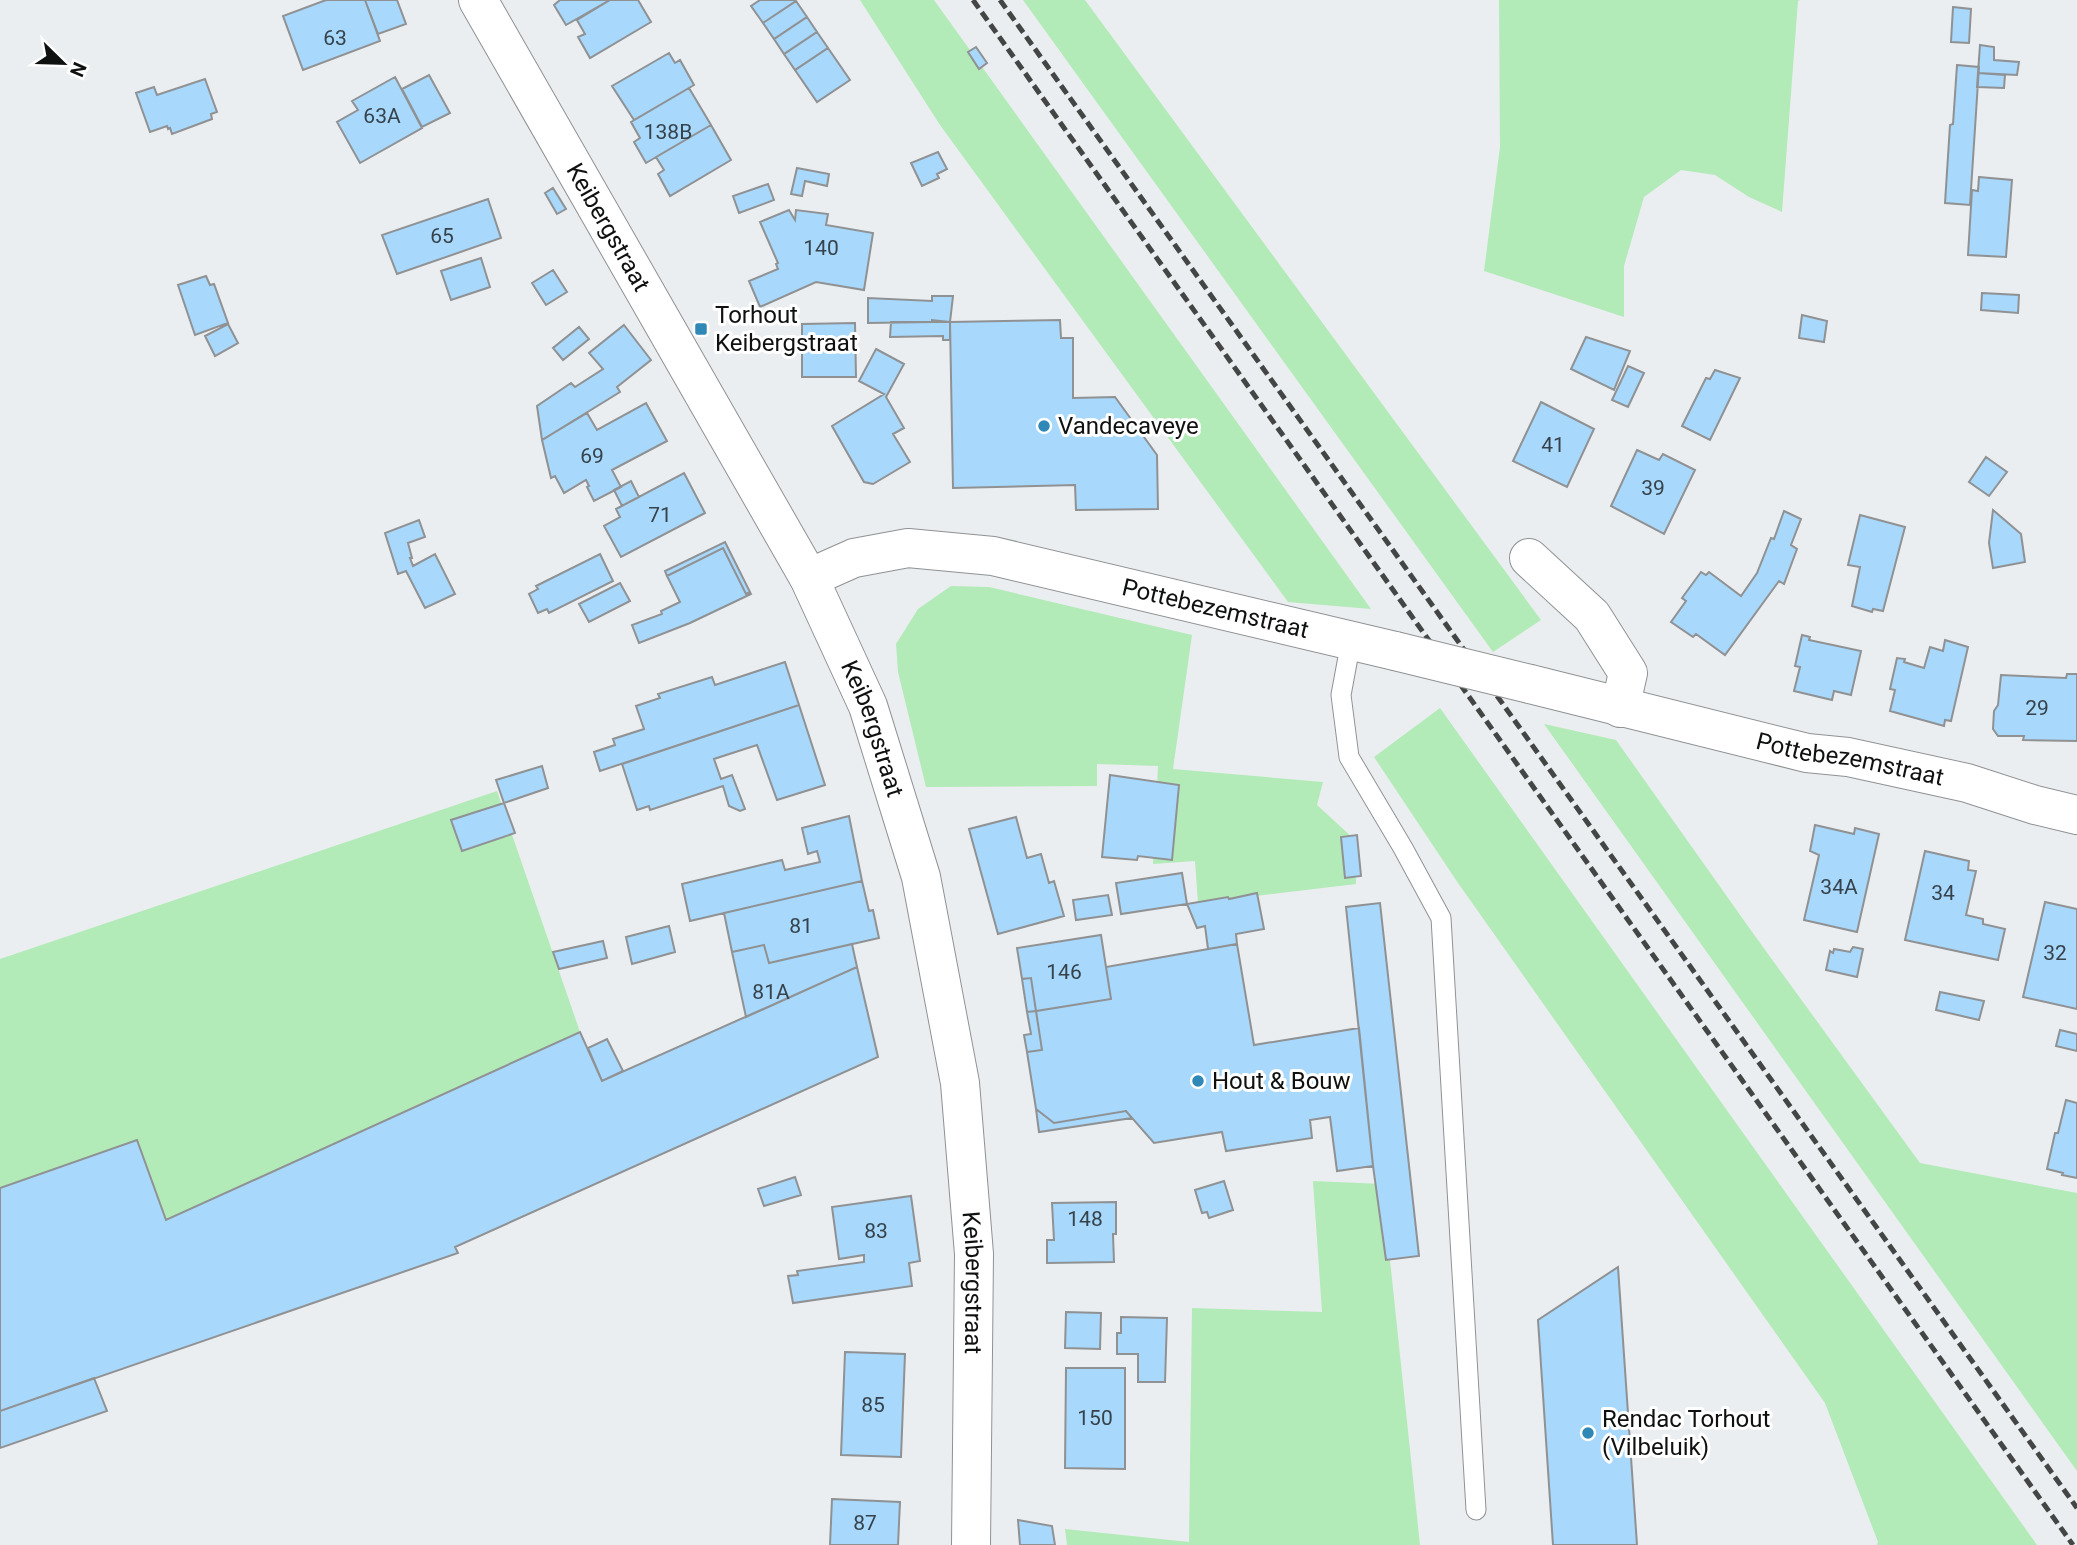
<svg xmlns="http://www.w3.org/2000/svg" width="2077" height="1545" viewBox="0 0 2077 1545" font-family="Roboto,sans-serif">
  <style>
    .green { fill: #b2eab8 }
    .building { fill: #a8d8fc; stroke: #8f9193; stroke-width: 2 }
    .lines { fill: none; stroke-linecap: round; stroke-linejoin: round }
    .service-casing { stroke: #8f9294; stroke-width: 21 }
    .minor-casing { stroke: #8f9294; stroke-width: 40 }
    .tertiary-casing { stroke: #8f9294; stroke-width: 40 }
    .service { stroke: #fff; stroke-width: 19 }
    .minor { stroke: #fff; stroke-width: 38 }
    .tertiary { stroke: #fff; stroke-width: 38 }
    .rail { stroke: #444646; stroke-width: 5; stroke-dasharray: 10 5; stroke-linecap: butt }
    .minor-bridge-casing { stroke: #8f9294; stroke-width: 40; stroke-linecap: butt }
    .minor-bridge { stroke: #fff; stroke-width: 38 }
    .poi-dot { fill: #3088b6; stroke: #fff; stroke-width: 2.5 }
    .labels { text-anchor: middle; stroke-width: 6; stroke-linejoin: round; paint-order: stroke }
    .number-label { font-size: 21px; fill: #35424b }
    .street-label { font-size: 24px; fill: #0f1010; stroke: #fff }
    .poi-label { font-size: 24px; fill: #0f1010; stroke: #fff; text-anchor: start }
  </style>
  <rect width="100%" height="100%" fill="#ebeef0"/>
  <path class="green" d="M 860,0 L 934,0 L 1371,609 L 1288,602 L 940,125 Z
    M 1023,0 L 1085,0 L 1541,620 L 1493,652 Z
    M 1499,0 L 1800,0 L 1798,1 L 1782,212 L 1749,197 L 1715,175 L 1681,170 L 1644,197 L 1624,266 L 1624,317 L 1484,271 L 1500,147 Z
    M 951,586 L 989,587 L 1192,635 L 1173,769 L 1323,782 L 1317,805 L 1354,839 L 1356,884 L 1198,903 L 1195,861 L 1153,864 L 1158,766 L 1097,764 L 1097,786 L 926,787 L 898,672 L 896,644 L 918,609 Z
    M 1440,708 L 2037,1545 L 1877,1545 L 1878,1542 L 1825,1403 L 1458,883 L 1374,757 Z
    M 1544,724 L 1616,740 L 1755,936 L 1920,1163 L 2077,1193 L 2077,1471 Z
    M 497,791 L 580,1032 L 166,1220 L 137,1140 L 0,1188 L 0,959 Z
    M 1313,1181 L 1382,1184 L 1420,1545 L 1067,1545 L 1065,1529 L 1189,1542 L 1192,1308 L 1322,1312 Z"/>
  <path class="building" d="M 326,0 L 365,0 L 380,41 L 303,70 L 283,16 Z
    M 365,0 L 397,0 L 406,24 L 378,34 Z
    M 560,0 L 610,0 L 566,25 L 554,5 Z
    M 610,0 L 638,0 L 651,22 L 590,58 L 578,37 L 585,34 L 577,20 Z
    M 760,0 L 795,0 L 796,1 L 763,23 L 751,6 Z
    M 796,1 L 807,17 L 774,39 L 763,23 Z
    M 1953,7 L 1971,9 L 1969,43 L 1951,42 Z
    M 807,17 L 817,32 L 784,54 L 774,39 Z
    M 817,32 L 828,48 L 795,70 L 784,54 Z
    M 1980,45 L 1994,47 L 1994,60 L 2019,62 L 2017,75 L 1978,73 Z
    M 976,47 L 987,63 L 979,69 L 968,52 Z
    M 828,48 L 850,80 L 817,102 L 795,70 Z
    M 669,53 L 675,63 L 680,60 L 694,85 L 634,120 L 612,86 Z
    M 1957,65 L 1979,67 L 1970,205 L 1945,203 L 1950,125 L 1953,124 Z
    M 1978,73 L 2005,75 L 2004,88 L 1977,87 Z
    M 429,75 L 450,113 L 422,127 L 402,89 Z
    M 395,77 L 422,128 L 360,163 L 337,122 L 358,110 L 352,101 Z
    M 205,79 L 217,112 L 211,114 L 212,119 L 172,134 L 170,128 L 168,129 L 167,126 L 150,132 L 136,93 L 154,87 L 157,95 Z
    M 689,88 L 711,125 L 646,163 L 634,142 L 640,138 L 631,122 Z
    M 711,125 L 731,160 L 670,196 L 658,174 L 664,170 L 656,157 Z
    M 938,152 L 947,169 L 937,174 L 939,178 L 922,186 L 911,163 Z
    M 797,168 L 829,174 L 827,186 L 805,181 L 802,196 L 791,194 Z
    M 1979,177 L 2012,180 L 2006,257 L 1968,255 L 1972,190 L 1978,191 Z
    M 768,184 L 774,200 L 739,213 L 733,196 Z
    M 553,188 L 566,209 L 557,214 L 545,193 Z
    M 488,199 L 501,238 L 397,274 L 382,235 Z
    M 789,210 L 795,220 L 796,210 L 828,214 L 826,225 L 873,233 L 864,290 L 816,282 L 760,307 L 749,281 L 778,269 L 776,264 L 778,263 L 760,222 Z
    M 481,258 L 490,287 L 451,300 L 441,271 Z
    M 553,270 L 567,292 L 546,305 L 532,283 Z
    M 206,276 L 210,285 L 214,284 L 228,323 L 195,335 L 178,285 Z
    M 1982,293 L 2019,295 L 2018,313 L 1981,310 Z
    M 932,296 L 953,296 L 950,322 L 932,320 L 932,322 L 868,323 L 868,298 L 932,301 Z
    M 1802,315 L 1827,321 L 1824,342 L 1799,338 Z
    M 1060,320 L 1061,338 L 1073,338 L 1073,398 L 1115,397 L 1157,455 L 1158,509 L 1076,510 L 1075,485 L 953,488 L 950,322 Z
    M 891,322 L 950,322 L 950,340 L 943,340 L 943,336 L 890,337 Z
    M 855,323 L 856,377 L 802,377 L 802,324 Z
    M 228,324 L 238,343 L 215,356 L 205,336 Z
    M 624,325 L 651,360 L 617,387 L 620,392 L 542,440 L 537,406 L 571,383 L 575,387 L 603,369 L 589,353 Z
    M 579,327 L 589,339 L 563,360 L 553,348 Z
    M 1586,337 L 1630,351 L 1614,390 L 1571,369 Z
    M 876,349 L 904,364 L 886,397 L 904,428 L 893,434 L 910,462 L 873,484 L 864,482 L 832,426 L 884,394 L 859,381 Z
    M 1628,366 L 1644,373 L 1628,407 L 1612,400 Z
    M 1715,370 L 1740,378 L 1710,440 L 1682,426 L 1706,378 L 1710,379 Z
    M 1541,402 L 1594,429 L 1567,487 L 1513,461 Z
    M 646,403 L 667,441 L 612,470 L 621,487 L 594,501 L 587,487 L 589,486 L 586,480 L 564,493 L 555,476 L 551,478 L 542,440 L 587,413 L 597,430 Z
    M 1637,450 L 1659,460 L 1663,454 L 1695,470 L 1664,534 L 1611,506 Z
    M 1986,457 L 2007,472 L 1989,496 L 1969,482 Z
    M 684,473 L 705,513 L 621,557 L 604,526 L 620,517 L 616,509 Z
    M 631,481 L 639,497 L 622,506 L 614,490 Z
    M 1993,510 L 2021,534 L 2025,562 L 1993,568 L 1989,543 Z
    M 1784,511 L 1801,519 L 1791,545 L 1797,549 L 1784,584 L 1779,581 L 1725,655 L 1696,634 L 1693,637 L 1671,622 L 1686,601 L 1682,598 L 1701,572 L 1706,575 L 1709,572 L 1741,596 L 1757,573 L 1771,538 L 1774,539 Z
    M 1860,515 L 1905,527 L 1883,611 L 1873,609 L 1872,612 L 1852,606 L 1860,567 L 1848,565 Z
    M 419,520 L 425,537 L 408,543 L 412,558 L 410,558 L 413,566 L 435,554 L 455,594 L 425,608 L 406,571 L 398,574 L 385,533 Z
    M 725,542 L 750,592 L 746,594 L 723,548 L 667,576 L 665,571 Z
    M 723,548 L 746,594 L 750,592 L 751,594 L 690,623 L 639,643 L 632,625 L 662,614 L 661,611 L 680,602 L 667,576 Z
    M 600,554 L 613,581 L 549,613 L 547,609 L 538,613 L 529,594 L 538,589 L 536,586 Z
    M 620,583 L 630,601 L 589,622 L 579,604 Z
    M 1802,635 L 1810,637 L 1809,640 L 1861,651 L 1851,695 L 1834,691 L 1832,700 L 1794,691 L 1800,667 L 1795,666 Z
    M 1945,640 L 1968,647 L 1951,721 L 1945,720 L 1944,726 L 1890,711 L 1895,690 L 1890,689 L 1897,658 L 1905,659 L 1904,662 L 1924,668 L 1930,647 L 1943,651 Z
    M 785,662 L 799,705 L 600,771 L 594,752 L 615,745 L 613,739 L 644,729 L 636,706 L 660,698 L 658,694 L 712,677 L 715,685 Z
    M 2067,674 L 2077,674 L 2077,741 L 2023,740 L 2024,736 L 1998,736 L 1993,729 L 1994,711 L 1998,705 L 2001,675 L 2066,678 Z
    M 799,705 L 825,785 L 777,800 L 757,745 L 714,759 L 721,779 L 732,775 L 745,809 L 740,811 L 729,806 L 723,786 L 650,810 L 649,806 L 637,810 L 622,764 Z
    M 542,766 L 548,788 L 504,803 L 496,780 Z
    M 1110,775 L 1179,785 L 1172,860 L 1138,856 L 1137,860 L 1102,857 Z
    M 504,803 L 515,833 L 462,851 L 451,820 Z
    M 849,816 L 862,881 L 690,921 L 682,884 L 782,860 L 785,870 L 820,862 L 817,851 L 808,854 L 802,828 Z
    M 1016,817 L 1027,858 L 1041,854 L 1049,883 L 1054,881 L 1064,916 L 998,934 L 969,829 Z
    M 1815,825 L 1854,834 L 1855,828 L 1879,834 L 1857,932 L 1804,920 L 1819,855 L 1810,851 Z
    M 1357,835 L 1361,876 L 1345,878 L 1341,837 Z
    M 1925,851 L 1969,861 L 1968,870 L 1976,871 L 1966,915 L 1983,919 L 1983,924 L 2005,929 L 1998,960 L 1905,940 Z
    M 1182,873 L 1187,904 L 1121,914 L 1116,883 Z
    M 862,881 L 869,911 L 873,910 L 879,938 L 769,963 L 764,945 L 732,952 L 724,913 Z
    M 1257,893 L 1264,929 L 1236,934 L 1237,944 L 1208,949 L 1205,926 L 1197,928 L 1187,904 L 1228,897 L 1229,899 Z
    M 1108,895 L 1112,915 L 1076,920 L 1073,900 Z
    M 2045,902 L 2077,909 L 2077,1009 L 2023,997 Z
    M 1380,903 L 1419,1256 L 1386,1260 L 1373,1166 L 1346,907 Z
    M 669,926 L 675,952 L 632,964 L 626,937 Z
    M 1101,935 L 1111,999 L 1036,1011 L 1031,978 L 1022,979 L 1017,948 Z
    M 603,941 L 607,958 L 559,969 L 553,952 Z
    M 852,944 L 857,967 L 746,1017 L 732,952 L 764,945 L 769,963 Z
    M 1237,944 L 1254,1045 L 1359,1028 L 1373,1166 L 1337,1171 L 1330,1117 L 1310,1120 L 1312,1138 L 1226,1151 L 1222,1132 L 1154,1143 L 1126,1111 L 1054,1123 L 1036,1109 L 1027,1052 L 1042,1050 L 1036,1011 L 1111,999 L 1106,967 Z
    M 1853,947 L 1863,949 L 1857,977 L 1826,970 L 1830,951 L 1833,953 L 1834,949 L 1850,952 Z
    M 857,967 L 878,1057 L 455,1247 L 458,1253 L 0,1411 L 0,1188 L 137,1140 L 166,1220 L 580,1032 L 602,1081 Z
    M 1031,978 L 1036,1011 L 1027,1012 L 1022,979 Z
    M 1940,992 L 1984,1001 L 1979,1020 L 1936,1010 Z
    M 1036,1011 L 1042,1050 L 1027,1052 L 1024,1035 L 1031,1034 L 1027,1012 Z
    M 2060,1030 L 2077,1034 L 2077,1051 L 2056,1046 Z
    M 607,1039 L 623,1071 L 602,1081 L 588,1048 Z
    M 2066,1100 L 2077,1103 L 2077,1178 L 2062,1175 L 2063,1173 L 2047,1169 L 2055,1133 L 2058,1133 Z
    M 1036,1109 L 1054,1123 L 1126,1111 L 1132,1118 L 1039,1132 Z
    M 795,1177 L 801,1195 L 764,1206 L 758,1189 Z
    M 1224,1181 L 1233,1210 L 1209,1218 L 1207,1212 L 1202,1213 L 1195,1190 Z
    M 911,1196 L 920,1261 L 909,1263 L 912,1286 L 793,1303 L 788,1276 L 798,1275 L 797,1271 L 864,1262 L 864,1255 L 839,1259 L 832,1207 Z
    M 1116,1202 L 1116,1234 L 1113,1234 L 1114,1262 L 1047,1263 L 1047,1240 L 1054,1240 L 1052,1203 Z
    M 1618,1267 L 1637,1545 L 1553,1545 L 1538,1320 Z
    M 1066,1312 L 1101,1313 L 1100,1349 L 1065,1348 Z
    M 1121,1317 L 1167,1318 L 1165,1382 L 1138,1382 L 1138,1354 L 1117,1354 L 1117,1333 L 1121,1333 Z
    M 845,1352 L 905,1354 L 901,1457 L 841,1455 Z
    M 1066,1368 L 1125,1368 L 1125,1469 L 1065,1468 Z
    M 94,1378 L 107,1411 L 0,1448 L 0,1411 Z
    M 832,1499 L 900,1502 L 898,1545 L 830,1545 Z
    M 1018,1520 L 1052,1526 L 1055,1545 L 1020,1545 Z"/>
  <g class="lines">
    <g class="service-casing">
      <path id="service" d="M 1351,641 L 1341,695 L 1349,757 L 1403,848 L 1441,918 L 1476,1510"/>
    </g>
    <g class="minor-casing">
      <g id="minor">
        <path d="M 1529,558 L 1592,616 L 1628,673 L 1620,708"/>
        <path id="s1" d="M 809,578 L 854,558 L 908,548 L 993,556 L 1395,651"/>
        <path id="s2" d="M 1530,684 L 1807,753 L 1848,757 L 1967,783 L 2035,805 L 2077,815"/>
      </g>
    </g>
    <g class="tertiary-casing">
      <g id="tertiary">
        <path id="s3" d="M 478,0 L 809,578 L 868,706 L 921,877 L 960,1083 L 974,1254 L 971,1545"/>
      </g>
    </g>
    <use href="#service" class="service"/>
    <use href="#minor" class="minor"/>
    <use href="#tertiary" class="tertiary"/>
    <path class="rail" d="M 973,0 L 2073,1545
      M 1000,0 L 2077,1508"/>
    <g class="minor-bridge-casing">
      <path id="minor-bridge" d="M 1395,651 L 1530,684"/>
    </g>
    <use href="#minor-bridge" class="minor-bridge"/>
  </g>
  <g class="poi-dot">
    <rect x="694" y="322" width="14" height="14" rx="3.5"/>
    <circle cx="1044" cy="426" r="7"/>
    <circle cx="1198" cy="1081" r="7"/>
    <circle cx="1588" cy="1433" r="7"/>
  </g>
  <g class="labels">
    <g class="number-label">
      <text x="335" y="45">63</text>
      <text x="382" y="123">63A</text>
      <text x="668" y="139">138B</text>
      <text x="442" y="243">65</text>
      <text x="821" y="255">140</text>
      <text x="1553" y="452">41</text>
      <text x="592" y="463">69</text>
      <text x="1653" y="495">39</text>
      <text x="660" y="522">71</text>
      <text x="2037" y="715">29</text>
      <text x="1839" y="894">34A</text>
      <text x="1943" y="900">34</text>
      <text x="801" y="933">81</text>
      <text x="2055" y="960">32</text>
      <text x="1064" y="979">146</text>
      <text x="771" y="999">81A</text>
      <text x="1085" y="1226">148</text>
      <text x="876" y="1238">83</text>
      <text x="873" y="1412">85</text>
      <text x="1095" y="1425">150</text>
      <text x="865" y="1530">87</text>
    </g>
    <g class="street-label">
      <text dy="8" stroke="none"><textPath href="#s3" startOffset="262">Keibergstraat</textPath></text>
      <text dy="8" stroke="none"><textPath href="#s1" startOffset="418">Pottebezemstraat</textPath></text>
      <text dy="8" stroke="none"><textPath href="#s3" startOffset="830">Keibergstraat</textPath></text>
      <text dy="8" stroke="none"><textPath href="#s2" startOffset="329">Pottebezemstraat</textPath></text>
      <text dy="8" stroke="none"><textPath href="#s3" startOffset="1396">Keibergstraat</textPath></text>
    </g>
    <g class="poi-label">
      <text x="715" y="323">Torhout<tspan x="715" dy="28">Keibergstraat</tspan></text>
      <text x="1058" y="434">Vandecaveye</text>
      <text x="1212" y="1089">Hout &amp; Bouw</text>
      <text x="1602" y="1427">Rendac Torhout<tspan x="1602" dy="28">(Vilbeluik)</tspan></text>
    </g>
  </g>
  <g transform="translate(63 63) rotate(113)" stroke="#ffffff" stroke-width="5" paint-order="stroke">
  <path d="M0-5L12 26L0 18L-12 26Z" fill="#0f1010"/>
  <text y="-10" font-size="19" font-weight="bold" text-anchor="middle" fill="#0f1010">N</text>
  </g>
</svg>
